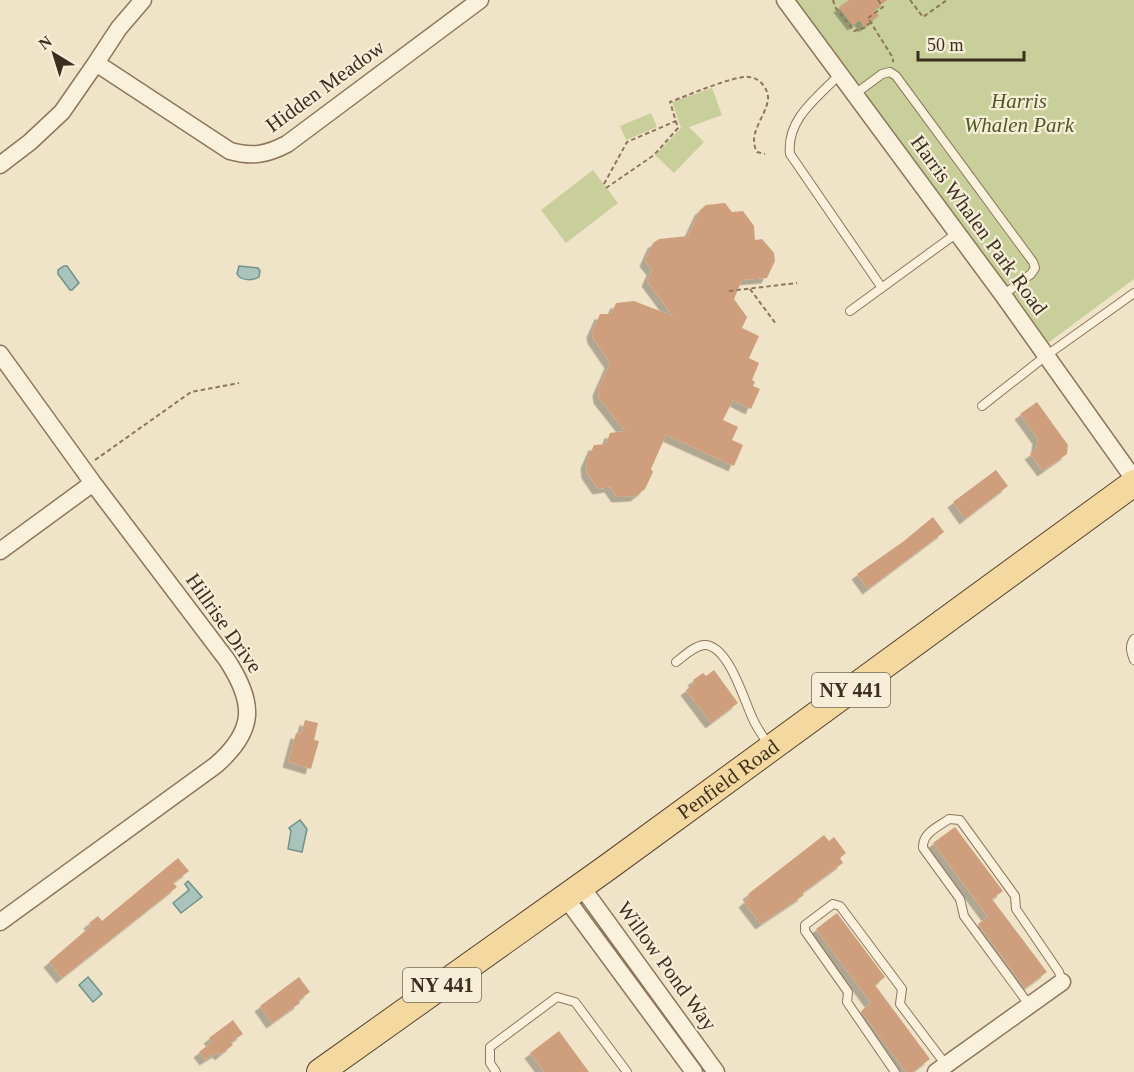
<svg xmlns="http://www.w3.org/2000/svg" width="1134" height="1072" viewBox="0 0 1134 1072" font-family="'Times New Roman',serif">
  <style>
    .green { fill: #c9cf9b }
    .water { fill: #a9c4bc; stroke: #6f938a; stroke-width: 1.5 }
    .building { fill: #cf9f7d; filter: url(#shadow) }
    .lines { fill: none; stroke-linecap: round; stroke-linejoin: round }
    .service-casing { stroke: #8d765c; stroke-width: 10 }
    .minor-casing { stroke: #8d765c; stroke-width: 19 }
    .primary-casing { stroke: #5b4430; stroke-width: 28 }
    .path { stroke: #8d765c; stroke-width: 2; stroke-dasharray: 4.5 3; stroke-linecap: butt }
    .service { stroke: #faf1dc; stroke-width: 8 }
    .minor { stroke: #faf1dc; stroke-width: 16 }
    .primary { stroke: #f3d9a0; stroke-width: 26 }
    .labels { text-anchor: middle; stroke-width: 4.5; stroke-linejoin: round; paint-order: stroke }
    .shield { fill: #f7eed8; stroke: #756857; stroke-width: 1.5 }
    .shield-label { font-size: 20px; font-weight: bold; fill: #3d2e20 }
    .street-label { font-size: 21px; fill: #3d2e20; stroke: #f7eed8 }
    .park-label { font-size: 21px; font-style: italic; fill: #4d5a26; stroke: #f7eed8 }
  </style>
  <defs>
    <filter id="shadow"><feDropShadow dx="-5.5" dy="5.5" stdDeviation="0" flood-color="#0004"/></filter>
  </defs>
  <rect width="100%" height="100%" fill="#f0e4c8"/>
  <path class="green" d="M 793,0 L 1134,0 L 1134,279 L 1048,343 Z
    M 712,88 L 722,115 L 689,127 L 704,142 L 674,173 L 655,155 L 681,128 L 672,102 Z
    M 651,113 L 657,127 L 626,140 L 620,126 Z
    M 593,170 L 618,203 L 566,243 L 541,210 Z"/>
  <path class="water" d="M 64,266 L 67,266 L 79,283 L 72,290 L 70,290 L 58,274 L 58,270 Z
    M 239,266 L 258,268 L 260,271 L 259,277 C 253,281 241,281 237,274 Z
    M 300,820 L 307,829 L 302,852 L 288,849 L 291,831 L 289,828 Z
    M 188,881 L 202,897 L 181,913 L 173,903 L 189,890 L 185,884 Z
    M 88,977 L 102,994 L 93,1002 L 79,985 Z"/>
  <path class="building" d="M 849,0 L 887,0 L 874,10 L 879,16 L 864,27 L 860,20 L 853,25 L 839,7 Z
    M 725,203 L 732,212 L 743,211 L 754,226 L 755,240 L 762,239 L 774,253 L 775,261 L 767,278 L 742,280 L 734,299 L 747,317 L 742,328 L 759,336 L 749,358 L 759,363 L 752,380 L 755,382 L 753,386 L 760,389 L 751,409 L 733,400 L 723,420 L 738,427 L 732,440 L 743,445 L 734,466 L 666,435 L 651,469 L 653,472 L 645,489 L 636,496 L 617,497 L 610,487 L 598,489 L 587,473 L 586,463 L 594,445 L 606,444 L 610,433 L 625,431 L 599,398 L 598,390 L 610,363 L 593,338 L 592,332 L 600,314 L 611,314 L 616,303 L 634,301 L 673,316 L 647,281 L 652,270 L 645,261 L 653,243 L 659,239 L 688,236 L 700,210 L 706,205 Z
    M 1037,402 L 1068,445 L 1067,454 L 1043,471 L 1030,454 L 1036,450 L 1038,439 L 1020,414 Z
    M 996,470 L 1008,486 L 965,519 L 953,502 Z
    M 933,517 L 944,532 L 868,589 L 857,574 L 904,541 Z
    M 714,670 L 738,703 L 711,723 L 686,690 L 695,683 L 693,680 L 703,673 L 706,676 Z
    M 305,720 L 318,723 L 314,740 L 319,741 L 311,769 L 288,762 L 296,733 L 301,734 Z
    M 955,827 L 1003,891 L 992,899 L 1047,972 L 1025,988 L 978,924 L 988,917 L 933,843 Z
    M 824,835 L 829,841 L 834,837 L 846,853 L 840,858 L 843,863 L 802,893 L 804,895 L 761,924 L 744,902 L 750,897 L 748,894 Z
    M 178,858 L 189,871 L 173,883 L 177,887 L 62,978 L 49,962 L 91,926 L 89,923 L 98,916 L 102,921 Z
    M 837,913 L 885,977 L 875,985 L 930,1059 L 913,1072 L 906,1072 L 861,1011 L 871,1003 L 816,929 Z
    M 299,977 L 310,992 L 299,1000 L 300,1003 L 272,1023 L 260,1006 Z
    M 233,1020 L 243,1034 L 231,1042 L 233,1045 L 220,1055 L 218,1052 L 205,1060 L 199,1052 L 212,1042 L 209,1038 Z
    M 559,1031 L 589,1072 L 544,1072 L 530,1053 Z"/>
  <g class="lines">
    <g class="service-casing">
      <path id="service" d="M 840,74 C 818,97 786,119 790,154 L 882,288
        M 855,94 L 882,74 L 890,72 L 896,76 L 1033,262 L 1035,268 L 1031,274 L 1003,295
        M 850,311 L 957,233
        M 982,406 L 1047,355 L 1134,293
        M 1134,639 C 1129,646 1131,652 1134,660
        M 676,662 C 684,656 694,646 704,645 C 728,644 744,700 752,717 C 756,727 763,736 769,746
        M 1030,1006 L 964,916 L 960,899 L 923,848 C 922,833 938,827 949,819 L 960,820 L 1015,896 L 1016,909 L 1059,972 L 1062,982
        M 496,1072 L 490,1063 L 490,1047 L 557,997 L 575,1002 L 627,1072
        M 895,1072 L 847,1002 L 848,992 L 805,931 L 805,925 L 833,904 L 840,906 L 902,989 L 900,1004 L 946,1065"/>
    </g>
    <g class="minor-casing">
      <path id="minor" d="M 143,0 L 119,28 L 96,63 L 230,151 C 252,157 266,155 287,144 L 480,0
        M 785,0 L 1003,295 L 1134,479
        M 0,165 L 30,142 L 62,112 L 96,63
        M 0,354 L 93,483 L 227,660 C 255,703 256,730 216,765 L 0,922
        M 0,551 L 93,483
        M 581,886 L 716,1072
        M 565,897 L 694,1072
        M 936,1072 L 1062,982"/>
    </g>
    <g class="primary-casing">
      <g id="primary">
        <path id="s1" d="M 320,1072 L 608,867 L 1134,483"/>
      </g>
    </g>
    <path class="path" d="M 833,0 L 835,7 L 854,31 L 864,28 L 871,22
      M 878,0 L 883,7 L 868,18 L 893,58 L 893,62
      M 910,0 L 923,17 L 947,0
      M 604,184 L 627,142 L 676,121
      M 606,188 L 654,155 L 678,128 L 670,102 C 686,96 735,75 749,77 C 760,78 769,89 768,100 C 765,118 747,134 757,152 L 765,154
      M 750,289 L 776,324
      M 729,291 L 797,283
      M 95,460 L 191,392 L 239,383"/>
    <use href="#service" class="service"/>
    <use href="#minor" class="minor"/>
    <use href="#primary" class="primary"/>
  </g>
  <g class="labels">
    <g class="shield">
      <rect x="812" y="673" width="78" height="34" rx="4.5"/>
      <rect x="403" y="968" width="78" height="34" rx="4.5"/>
    </g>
    <g class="shield-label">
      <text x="851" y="697">NY 441</text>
      <text x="442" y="992">NY 441</text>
    </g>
    <g class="street-label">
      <text transform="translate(325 86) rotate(-36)" y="7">Hidden Meadow</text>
      <text transform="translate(979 225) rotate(54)" y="7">Harris Whalen Park Road</text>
      <text transform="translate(224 623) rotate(55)" y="7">Hillrise Drive</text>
      <text dy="7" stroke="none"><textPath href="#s1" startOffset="502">Penfield Road</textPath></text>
      <text transform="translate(667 966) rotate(54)" y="7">Willow Pond Way</text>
    </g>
    <g class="park-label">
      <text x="1019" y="108">Harris<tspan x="1019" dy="24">Whalen Park</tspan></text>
    </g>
  </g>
  <g transform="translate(54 54) rotate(322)" stroke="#f7eed8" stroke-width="4.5" paint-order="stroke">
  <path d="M0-4.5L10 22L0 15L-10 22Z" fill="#3d2e20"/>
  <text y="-9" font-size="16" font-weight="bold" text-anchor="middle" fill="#3d2e20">N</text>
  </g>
  <path d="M918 51v9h106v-9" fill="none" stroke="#3d2e20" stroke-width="3"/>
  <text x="927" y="51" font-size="18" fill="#3d2e20" stroke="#f7eed8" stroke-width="4.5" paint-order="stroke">50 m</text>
</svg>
